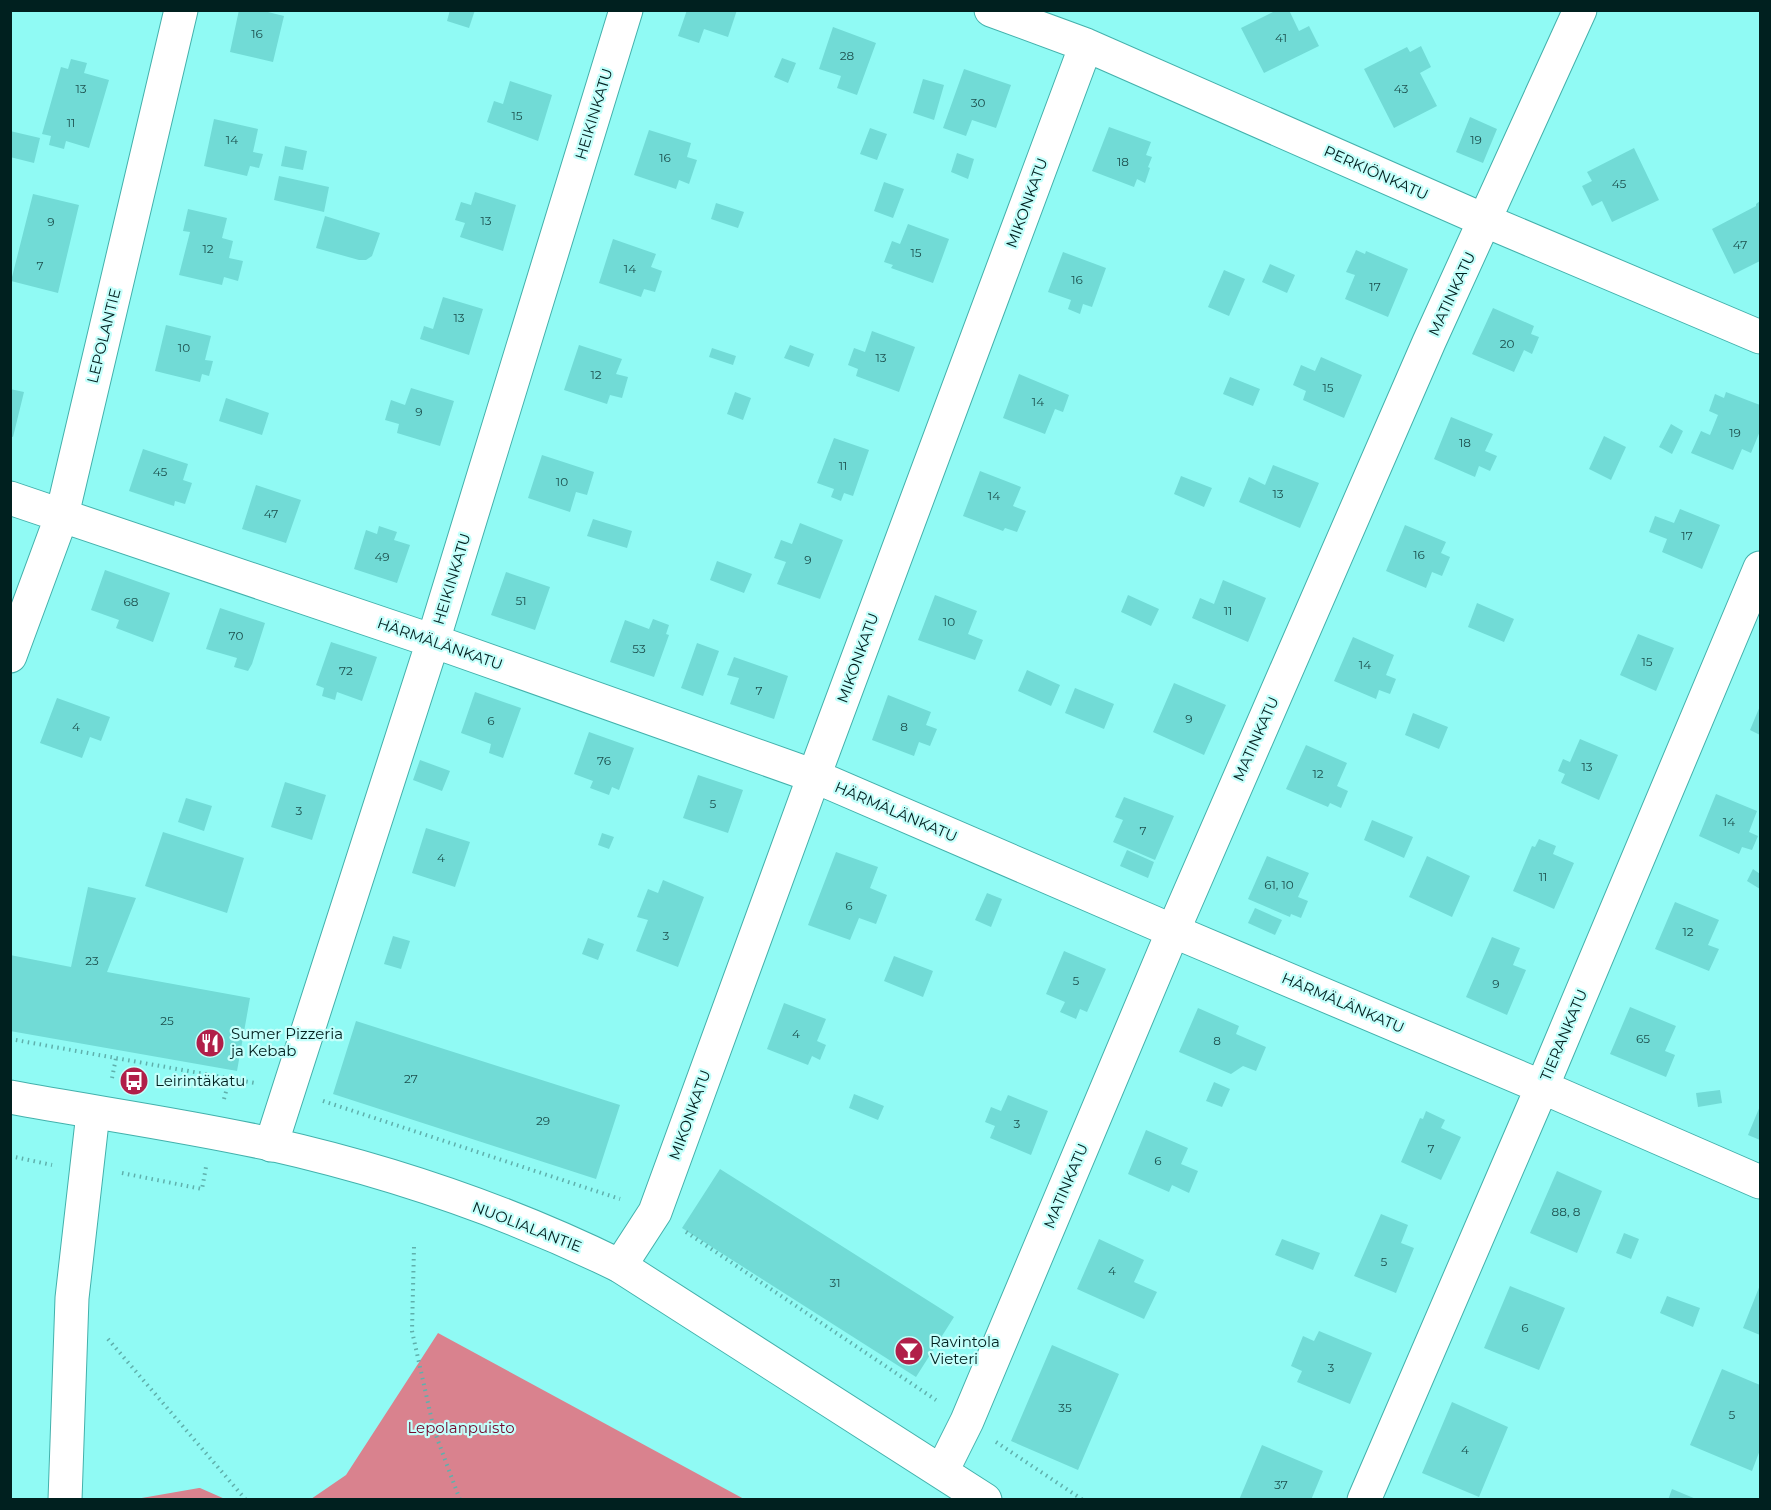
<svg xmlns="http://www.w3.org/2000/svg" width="1771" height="1510" viewBox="0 0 1771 1510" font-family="Montserrat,sans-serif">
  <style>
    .forest { fill: #d9828e }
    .building { fill: #71dbd6 }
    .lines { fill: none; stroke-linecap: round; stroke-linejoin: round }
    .minor-casing { stroke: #43b1ac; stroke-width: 35 }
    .tertiary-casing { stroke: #43b1ac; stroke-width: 35 }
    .path { stroke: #5fb0ac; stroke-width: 4; stroke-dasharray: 1.5 4.5; stroke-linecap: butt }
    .minor { stroke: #fff; stroke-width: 33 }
    .tertiary { stroke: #fff; stroke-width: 33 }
    .labels { text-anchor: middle; stroke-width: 4.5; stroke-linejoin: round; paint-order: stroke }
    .number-label { font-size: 12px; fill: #1c4f4d }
    .street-label { font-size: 15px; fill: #00201f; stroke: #c4fffb }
    .poi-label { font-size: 15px; fill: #00201f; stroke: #c4fffb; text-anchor: start }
    .park-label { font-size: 15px; fill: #73082b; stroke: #c4fffb }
  </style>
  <rect width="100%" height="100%" fill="#90faf4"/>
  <path class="forest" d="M 438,1333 L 744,1499 L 311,1499 L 346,1475 Z
    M 200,1488 L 225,1499 L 136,1499 L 199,1488 Z"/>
  <path class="building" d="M 239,10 L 260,10 L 284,16 L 273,62 L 230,52 Z
    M 450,10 L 475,10 L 469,28 L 447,21 Z
    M 687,10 L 737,10 L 728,37 L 704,29 L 699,43 L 678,36 Z
    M 1277,10 L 1289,10 L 1299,31 L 1309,26 L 1319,46 L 1264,73 L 1241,28 Z
    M 833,27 L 876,43 L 857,95 L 837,88 L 841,76 L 819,69 Z
    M 1421,46 L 1431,67 L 1420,73 L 1437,106 L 1394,128 L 1364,69 L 1407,47 L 1410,52 Z
    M 782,58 L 796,63 L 788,83 L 774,77 Z
    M 71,59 L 87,63 L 84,73 L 109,80 L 89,148 L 66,141 L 64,149 L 49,145 L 51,136 L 42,134 L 61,67 L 68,69 Z
    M 964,69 L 1011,85 L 996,128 L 972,120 L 966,136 L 943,128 Z
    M 923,79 L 944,85 L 934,120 L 913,113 Z
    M 510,81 L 552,95 L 538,141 L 487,122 L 494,101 L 503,104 Z
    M 1470,117 L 1497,129 L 1483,163 L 1456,152 Z
    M 214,119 L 258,129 L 253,152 L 263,154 L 259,168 L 250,166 L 247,176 L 204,166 Z
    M 1109,127 L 1151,142 L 1146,155 L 1152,157 L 1148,167 L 1150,168 L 1145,183 L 1137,179 L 1134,187 L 1092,171 Z
    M 870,128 L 887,134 L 877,160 L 860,154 Z
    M 649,130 L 691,143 L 687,157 L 697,160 L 689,184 L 679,180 L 676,189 L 634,175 Z
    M 10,131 L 40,138 L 34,163 L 10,157 Z
    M 285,146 L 307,151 L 303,170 L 281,166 Z
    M 1634,148 L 1659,200 L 1612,222 L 1602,201 L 1592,206 L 1582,186 L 1592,181 L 1587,172 Z
    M 957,153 L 974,159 L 968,179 L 951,172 Z
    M 279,176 L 329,187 L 324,212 L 274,200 Z
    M 884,182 L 904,189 L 893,218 L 874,211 Z
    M 475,192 L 516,205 L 503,251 L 460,237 L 465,223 L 455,220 L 461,202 L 471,205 Z
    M 33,194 L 79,205 L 58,293 L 11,281 Z
    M 1760,201 L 1760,261 L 1734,274 L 1712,229 L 1756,206 L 1756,204 Z
    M 716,203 L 744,212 L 738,228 L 711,219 Z
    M 188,209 L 227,218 L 222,238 L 233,241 L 229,258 L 243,261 L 238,281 L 224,277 L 222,285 L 179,275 L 190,232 L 183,231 Z
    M 325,216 L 380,233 L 372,256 L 366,260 L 359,260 L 316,248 Z
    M 908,224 L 949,239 L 933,283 L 891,268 L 893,265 L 884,262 L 892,241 L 900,244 Z
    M 613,239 L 656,254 L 651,267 L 662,271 L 655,292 L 644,289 L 641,297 L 599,283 Z
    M 1356,250 L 1365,254 L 1366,251 L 1408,269 L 1388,317 L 1345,299 L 1355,275 L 1346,272 Z
    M 1063,252 L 1106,268 L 1092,307 L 1083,304 L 1080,314 L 1068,309 L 1071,300 L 1048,292 Z
    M 1270,264 L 1295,275 L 1287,293 L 1262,282 Z
    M 1224,270 L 1245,279 L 1229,316 L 1208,307 Z
    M 443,297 L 483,309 L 469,355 L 420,339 L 424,326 L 433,329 Z
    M 1493,308 L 1534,326 L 1531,334 L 1539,337 L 1532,354 L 1524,350 L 1514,372 L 1472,354 Z
    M 166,325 L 211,336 L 205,360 L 213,361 L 209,376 L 202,374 L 200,382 L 155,371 Z
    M 872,331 L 915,347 L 899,392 L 856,376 L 858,369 L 848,365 L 854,348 L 865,352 Z
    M 579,345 L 622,359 L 616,374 L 628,377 L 622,398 L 610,395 L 607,404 L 564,390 Z
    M 790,345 L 814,354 L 809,367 L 784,358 Z
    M 712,348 L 736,356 L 733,365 L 709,357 Z
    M 1321,357 L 1362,375 L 1344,418 L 1303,400 L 1306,391 L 1293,385 L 1301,365 L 1315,371 Z
    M 1019,374 L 1069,395 L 1063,412 L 1055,409 L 1045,434 L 1003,418 Z
    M 1230,377 L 1260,389 L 1253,406 L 1223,394 Z
    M 411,388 L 454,401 L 440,446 L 397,433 L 399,424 L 385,420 L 391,400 L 405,405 Z
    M 10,389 L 24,392 L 13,437 L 10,436 Z
    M 735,392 L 751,398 L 743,420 L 727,414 Z
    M 1726,392 L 1760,405 L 1760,431 L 1751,453 L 1742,449 L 1733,470 L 1691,453 L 1701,431 L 1710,435 L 1718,415 L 1709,411 L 1715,394 L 1724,398 Z
    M 226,398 L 269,413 L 262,435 L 219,421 Z
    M 1451,417 L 1493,434 L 1485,451 L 1497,456 L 1490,471 L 1479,466 L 1475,477 L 1434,459 Z
    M 1671,424 L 1683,431 L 1672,454 L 1659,447 Z
    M 1604,436 L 1626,447 L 1611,480 L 1589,469 Z
    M 834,438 L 869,450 L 853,496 L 844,493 L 841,501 L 831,497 L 834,489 L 817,483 Z
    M 143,449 L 188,464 L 183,480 L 192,483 L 185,504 L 175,501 L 174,506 L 129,491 Z
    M 542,455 L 594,472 L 587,495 L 576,492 L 570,512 L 528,498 Z
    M 1273,465 L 1319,483 L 1300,528 L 1239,502 L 1249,477 L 1265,485 Z
    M 980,471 L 1021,487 L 1013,506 L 1026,511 L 1017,532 L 1005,528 L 1003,531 L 963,516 Z
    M 1181,476 L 1212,488 L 1204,507 L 1174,494 Z
    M 256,485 L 301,500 L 286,543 L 242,529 Z
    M 1680,509 L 1720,525 L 1702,569 L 1662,552 L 1667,539 L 1649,532 L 1655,516 L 1674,523 Z
    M 593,519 L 632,531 L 627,548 L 587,536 Z
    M 800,523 L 843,540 L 820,599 L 777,584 L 786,562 L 774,558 L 781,540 L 792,544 Z
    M 1405,525 L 1446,542 L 1441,553 L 1450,557 L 1442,576 L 1432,572 L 1426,588 L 1386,571 Z
    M 379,526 L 397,532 L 394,540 L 410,545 L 397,583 L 354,569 L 366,530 L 377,534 Z
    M 717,561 L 752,574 L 744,593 L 710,580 Z
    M 105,570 L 170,593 L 153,642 L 116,628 L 119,620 L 91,610 Z
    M 506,572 L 550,587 L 535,630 L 491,615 Z
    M 1223,580 L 1266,598 L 1248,642 L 1192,618 L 1200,598 L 1214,604 Z
    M 935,595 L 977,611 L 968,634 L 983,640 L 975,660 L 918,640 Z
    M 1128,595 L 1159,609 L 1151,626 L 1121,612 Z
    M 1477,603 L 1514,619 L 1504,642 L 1468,627 Z
    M 220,608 L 265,623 L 252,664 L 248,671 L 234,667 L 237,658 L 206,649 Z
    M 653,619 L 669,625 L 666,634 L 669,635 L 654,677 L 610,662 L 625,620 L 649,629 Z
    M 1638,634 L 1674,648 L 1656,691 L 1620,675 Z
    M 1353,637 L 1394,655 L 1386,675 L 1396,679 L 1390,694 L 1379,690 L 1376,699 L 1334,681 Z
    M 331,642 L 377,657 L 362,701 L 337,692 L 335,700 L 322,696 L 324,688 L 316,685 Z
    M 697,643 L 719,651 L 703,696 L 681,688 Z
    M 734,657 L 788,676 L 774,719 L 730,704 L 739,678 L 727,675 Z
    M 1027,670 L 1060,685 L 1051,706 L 1018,691 Z
    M 1174,683 L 1226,705 L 1204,755 L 1153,732 Z
    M 1075,688 L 1114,704 L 1104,729 L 1065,713 Z
    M 475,692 L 521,708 L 503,758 L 489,753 L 491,744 L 461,733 Z
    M 888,695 L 931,712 L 926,725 L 937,729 L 930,746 L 919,742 L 914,756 L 872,740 Z
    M 57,698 L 110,717 L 101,741 L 90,737 L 82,758 L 40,743 Z
    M 1760,706 L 1760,735 L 1750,730 Z
    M 1413,713 L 1448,727 L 1439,749 L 1405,735 Z
    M 589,732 L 634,748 L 619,790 L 612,787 L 609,795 L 590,788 L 593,781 L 574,774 Z
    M 1580,739 L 1618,755 L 1599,800 L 1561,783 L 1565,774 L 1558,771 L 1563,759 L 1570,762 Z
    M 1306,745 L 1347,763 L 1337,786 L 1348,791 L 1341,808 L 1330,803 L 1328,807 L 1286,789 Z
    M 420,760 L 450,771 L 442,791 L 413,780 Z
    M 698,775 L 743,790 L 728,833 L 683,818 Z
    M 285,782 L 326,795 L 312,840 L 271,827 Z
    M 1716,794 L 1757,811 L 1749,832 L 1758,836 L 1752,850 L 1742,847 L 1739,854 L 1699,836 Z
    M 1124,797 L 1174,816 L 1155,860 L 1113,842 L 1123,820 L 1115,817 Z
    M 186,798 L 212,806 L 204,831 L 178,822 Z
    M 1372,820 L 1413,837 L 1404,858 L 1364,840 Z
    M 426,828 L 470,842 L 455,887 L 412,873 Z
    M 163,832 L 244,858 L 227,913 L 145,886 Z
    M 602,833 L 614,837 L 609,849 L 598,845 Z
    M 1539,839 L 1556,846 L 1553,854 L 1574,863 L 1554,909 L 1513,891 L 1532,846 L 1535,847 Z
    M 1127,850 L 1154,862 L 1148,878 L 1120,866 Z
    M 836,852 L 878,867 L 870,888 L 887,895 L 876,924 L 859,918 L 850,940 L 808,925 Z
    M 1267,856 L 1309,873 L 1298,897 L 1308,901 L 1301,918 L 1291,914 L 1290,917 L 1248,899 Z
    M 1427,856 L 1470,876 L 1452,917 L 1409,897 Z
    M 1753,869 L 1760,874 L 1760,889 L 1747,881 Z
    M 663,880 L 704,897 L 678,967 L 636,951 L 648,920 L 637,917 L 648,889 L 658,893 Z
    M 88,887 L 136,898 L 107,972 L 250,998 L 237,1071 L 10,1031 L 10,955 L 71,967 Z
    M 987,893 L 1002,899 L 991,927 L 975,920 Z
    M 1675,902 L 1719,920 L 1708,945 L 1719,949 L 1709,971 L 1655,949 Z
    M 1255,908 L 1282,920 L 1275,935 L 1248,923 Z
    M 393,936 L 410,941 L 401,969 L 384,964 Z
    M 1492,937 L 1520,948 L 1513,965 L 1526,970 L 1507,1015 L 1466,997 Z
    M 588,938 L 604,944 L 598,960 L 582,954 Z
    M 1064,951 L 1106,969 L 1087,1012 L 1080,1009 L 1076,1019 L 1060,1012 L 1065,1002 L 1046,994 Z
    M 894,956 L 933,971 L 923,997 L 884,981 Z
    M 784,1003 L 826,1019 L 817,1041 L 826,1045 L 820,1060 L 812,1056 L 808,1065 L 767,1049 Z
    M 1630,1007 L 1676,1026 L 1665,1051 L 1675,1055 L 1666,1077 L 1610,1054 Z
    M 1198,1008 L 1239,1026 L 1236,1034 L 1266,1047 L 1256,1071 L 1243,1066 L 1231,1074 L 1179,1052 Z
    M 356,1021 L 620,1105 L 596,1179 L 333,1094 Z
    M 1214,1082 L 1230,1089 L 1222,1107 L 1206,1101 Z
    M 1720,1090 L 1722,1103 L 1698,1107 L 1696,1093 Z
    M 854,1094 L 884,1106 L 878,1120 L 849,1108 Z
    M 1008,1095 L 1048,1111 L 1031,1155 L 990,1138 L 995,1126 L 985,1122 L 991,1107 L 1001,1111 Z
    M 1760,1106 L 1760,1140 L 1748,1135 Z
    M 1426,1111 L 1445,1120 L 1441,1128 L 1461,1137 L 1441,1180 L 1401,1162 L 1420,1118 L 1423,1119 Z
    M 1146,1130 L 1188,1148 L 1181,1164 L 1198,1171 L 1189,1193 L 1172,1185 L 1169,1192 L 1128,1174 Z
    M 720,1169 L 954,1317 L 916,1377 L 682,1228 Z
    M 1557,1171 L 1602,1191 L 1577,1253 L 1530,1233 Z
    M 1381,1214 L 1408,1225 L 1401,1243 L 1414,1248 L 1396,1293 L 1354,1276 Z
    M 1624,1233 L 1639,1239 L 1631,1259 L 1616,1253 Z
    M 1099,1239 L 1144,1260 L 1134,1282 L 1157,1292 L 1144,1319 L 1077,1289 Z
    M 1282,1239 L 1320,1253 L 1313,1270 L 1275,1255 Z
    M 1760,1285 L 1760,1335 L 1743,1328 Z
    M 1510,1286 L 1565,1308 L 1539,1370 L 1484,1348 Z
    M 1667,1296 L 1700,1308 L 1693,1327 L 1660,1313 Z
    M 1319,1331 L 1372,1353 L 1350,1404 L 1297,1382 L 1302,1371 L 1291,1366 L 1303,1336 L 1314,1341 Z
    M 1052,1345 L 1119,1374 L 1078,1470 L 1011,1441 Z
    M 1722,1369 L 1760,1385 L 1760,1450 L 1752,1471 L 1690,1445 Z
    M 1452,1402 L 1508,1427 L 1479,1497 L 1422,1473 Z
    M 1262,1445 L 1323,1471 L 1311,1500 L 1239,1500 Z
    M 1672,1489 L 1696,1499 L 1696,1500 L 1668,1500 Z"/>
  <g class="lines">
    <g class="minor-casing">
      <path id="minor" d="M 991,10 L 1086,45 L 1486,221 L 1760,337
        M 10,498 L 433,641 L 814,776 L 1173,931 L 1542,1087 L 1760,1182
        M 10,656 L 62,515 L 181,10
        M 271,1145 L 433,641 L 626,10
        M 620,1266 L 655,1212 L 814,776 L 1086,45
        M 942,1471 L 967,1421 L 1173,931 L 1429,342 L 1580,10
        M 65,1500 L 72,1298 L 93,1113
        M 1364,1500 L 1542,1087 L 1760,568"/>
    </g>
    <g class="tertiary-casing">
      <path id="tertiary" d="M 10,1097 C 97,1113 184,1125 270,1144 C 390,1171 510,1212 620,1266 L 985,1500"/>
    </g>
    <path class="path" d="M 10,1039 L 255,1083
      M 112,1078 L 116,1058
      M 224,1099 L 230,1077
      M 323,1101 L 620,1199
      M 10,1156 L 52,1165
      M 122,1173 L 202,1189 L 206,1167
      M 686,1232 L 936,1400
      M 414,1247 L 412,1331 L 434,1430 L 460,1500
      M 108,1339 L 246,1500
      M 996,1442 L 1083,1500"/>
    <use href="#minor" class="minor"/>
    <use href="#tertiary" class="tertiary"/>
  </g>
  <defs>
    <g id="restaurant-disc" transform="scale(1.5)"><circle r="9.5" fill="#b11f49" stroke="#c4fffb"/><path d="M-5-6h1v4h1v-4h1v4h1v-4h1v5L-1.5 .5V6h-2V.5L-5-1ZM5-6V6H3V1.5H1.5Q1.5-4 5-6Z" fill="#fff"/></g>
    <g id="bus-disc" transform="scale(1.5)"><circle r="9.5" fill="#b11f49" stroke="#c4fffb"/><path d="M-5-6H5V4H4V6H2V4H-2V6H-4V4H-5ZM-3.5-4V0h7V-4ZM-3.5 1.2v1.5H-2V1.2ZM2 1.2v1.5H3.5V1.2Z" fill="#fff"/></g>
    <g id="bar-disc" transform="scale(1.5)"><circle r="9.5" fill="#b11f49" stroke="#c4fffb"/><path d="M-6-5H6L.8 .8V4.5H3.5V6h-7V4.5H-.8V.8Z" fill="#fff"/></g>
  </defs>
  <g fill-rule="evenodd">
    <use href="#restaurant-disc" x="210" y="1043"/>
    <use href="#bus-disc" x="134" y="1081"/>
    <use href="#bar-disc" x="909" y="1351"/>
  </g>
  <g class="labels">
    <g class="number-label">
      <text x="257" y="38">16</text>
      <text x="1281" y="42">41</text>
      <text x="847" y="60">28</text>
      <text x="81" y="93">13</text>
      <text x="1401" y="93">43</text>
      <text x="978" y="107">30</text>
      <text x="517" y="120">15</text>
      <text x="71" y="127">11</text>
      <text x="232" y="144">14</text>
      <text x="1476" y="144">19</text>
      <text x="665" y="162">16</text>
      <text x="1123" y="166">18</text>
      <text x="1619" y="188">45</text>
      <text x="486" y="225">13</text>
      <text x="51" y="226">9</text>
      <text x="1740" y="249">47</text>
      <text x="208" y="253">12</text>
      <text x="916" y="257">15</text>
      <text x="40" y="270">7</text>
      <text x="630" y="273">14</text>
      <text x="1077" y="284">16</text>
      <text x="1375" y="291">17</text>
      <text x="459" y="322">13</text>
      <text x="1507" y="348">20</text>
      <text x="184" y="352">10</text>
      <text x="881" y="362">13</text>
      <text x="596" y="379">12</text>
      <text x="1328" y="392">15</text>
      <text x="1038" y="406">14</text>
      <text x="419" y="416">9</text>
      <text x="1735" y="437">19</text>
      <text x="1465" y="447">18</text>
      <text x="843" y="470">11</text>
      <text x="160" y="476">45</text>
      <text x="562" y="486">10</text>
      <text x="1278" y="498">13</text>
      <text x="994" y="500">14</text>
      <text x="271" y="518">47</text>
      <text x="1687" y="540">17</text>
      <text x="1419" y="559">16</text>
      <text x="382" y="561">49</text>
      <text x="808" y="564">9</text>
      <text x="521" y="605">51</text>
      <text x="131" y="606">68</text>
      <text x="1228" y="615">11</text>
      <text x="949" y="626">10</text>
      <text x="236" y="640">70</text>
      <text x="639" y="653">53</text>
      <text x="1647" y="666">15</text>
      <text x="1365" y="669">14</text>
      <text x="346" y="675">72</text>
      <text x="759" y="695">7</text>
      <text x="1189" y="723">9</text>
      <text x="491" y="725">6</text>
      <text x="76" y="731">4</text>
      <text x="904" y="731">8</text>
      <text x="604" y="765">76</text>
      <text x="1587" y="771">13</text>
      <text x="1318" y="778">12</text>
      <text x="713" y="808">5</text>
      <text x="299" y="815">3</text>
      <text x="1729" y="826">14</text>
      <text x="1143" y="835">7</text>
      <text x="441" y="862">4</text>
      <text x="1543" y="881">11</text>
      <text x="1279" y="889">61, 10</text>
      <text x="849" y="910">6</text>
      <text x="1688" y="936">12</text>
      <text x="666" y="940">3</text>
      <text x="92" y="965">23</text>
      <text x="1076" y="985">5</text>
      <text x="1496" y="988">9</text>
      <text x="167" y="1025">25</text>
      <text x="796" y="1038">4</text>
      <text x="1643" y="1043">65</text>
      <text x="1217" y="1045">8</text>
      <text x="411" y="1083">27</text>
      <text x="543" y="1125">29</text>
      <text x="1017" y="1128">3</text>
      <text x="1431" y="1153">7</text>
      <text x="1158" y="1165">6</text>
      <text x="1566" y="1216">88, 8</text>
      <text x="1384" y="1266">5</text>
      <text x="1112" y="1275">4</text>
      <text x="835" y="1287">31</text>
      <text x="1525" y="1332">6</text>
      <text x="1331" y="1372">3</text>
      <text x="1065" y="1412">35</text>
      <text x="1732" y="1419">5</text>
      <text x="1465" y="1454">4</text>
      <text x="1281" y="1489">37</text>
    </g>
    <g class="street-label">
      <text transform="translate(594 114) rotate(-73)" y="5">HEIKINKATU</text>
      <text transform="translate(1376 173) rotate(24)" y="5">PERKIÖNKATU</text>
      <text transform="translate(1027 203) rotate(-70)" y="5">MIKONKATU</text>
      <text transform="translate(1452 294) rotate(-65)" y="5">MATINKATU</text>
      <text transform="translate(104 336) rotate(-76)" y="5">LEPOLANTIE</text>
      <text transform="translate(452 579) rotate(-73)" y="5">HEIKINKATU</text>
      <text transform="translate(440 644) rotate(19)" y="5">HÄRMÄLÄNKATU</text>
      <text transform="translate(858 658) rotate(-70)" y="5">MIKONKATU</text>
      <text transform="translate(1256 739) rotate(-66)" y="5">MATINKATU</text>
      <text transform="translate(896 812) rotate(23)" y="5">HÄRMÄLÄNKATU</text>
      <text transform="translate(1343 1003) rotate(23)" y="5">HÄRMÄLÄNKATU</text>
      <text transform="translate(1564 1035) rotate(-67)" y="5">TIERANKATU</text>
      <text transform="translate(690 1115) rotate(-70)" y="5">MIKONKATU</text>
      <text transform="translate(1066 1186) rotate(-67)" y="5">MATINKATU</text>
      <text transform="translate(527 1227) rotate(21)" y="5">NUOLIALANTIE</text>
    </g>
    <g class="poi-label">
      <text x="231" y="1039">Sumer Pizzeria<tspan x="231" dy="17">ja Kebab</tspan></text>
      <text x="155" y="1086">Leirintäkatu</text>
      <text x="930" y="1347">Ravintola<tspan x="930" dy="17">Vieteri</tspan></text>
    </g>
    <g class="park-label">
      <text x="461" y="1433">Lepolanpuisto</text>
    </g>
  </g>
  <rect width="1771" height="1510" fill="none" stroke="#00201f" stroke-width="24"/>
</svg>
